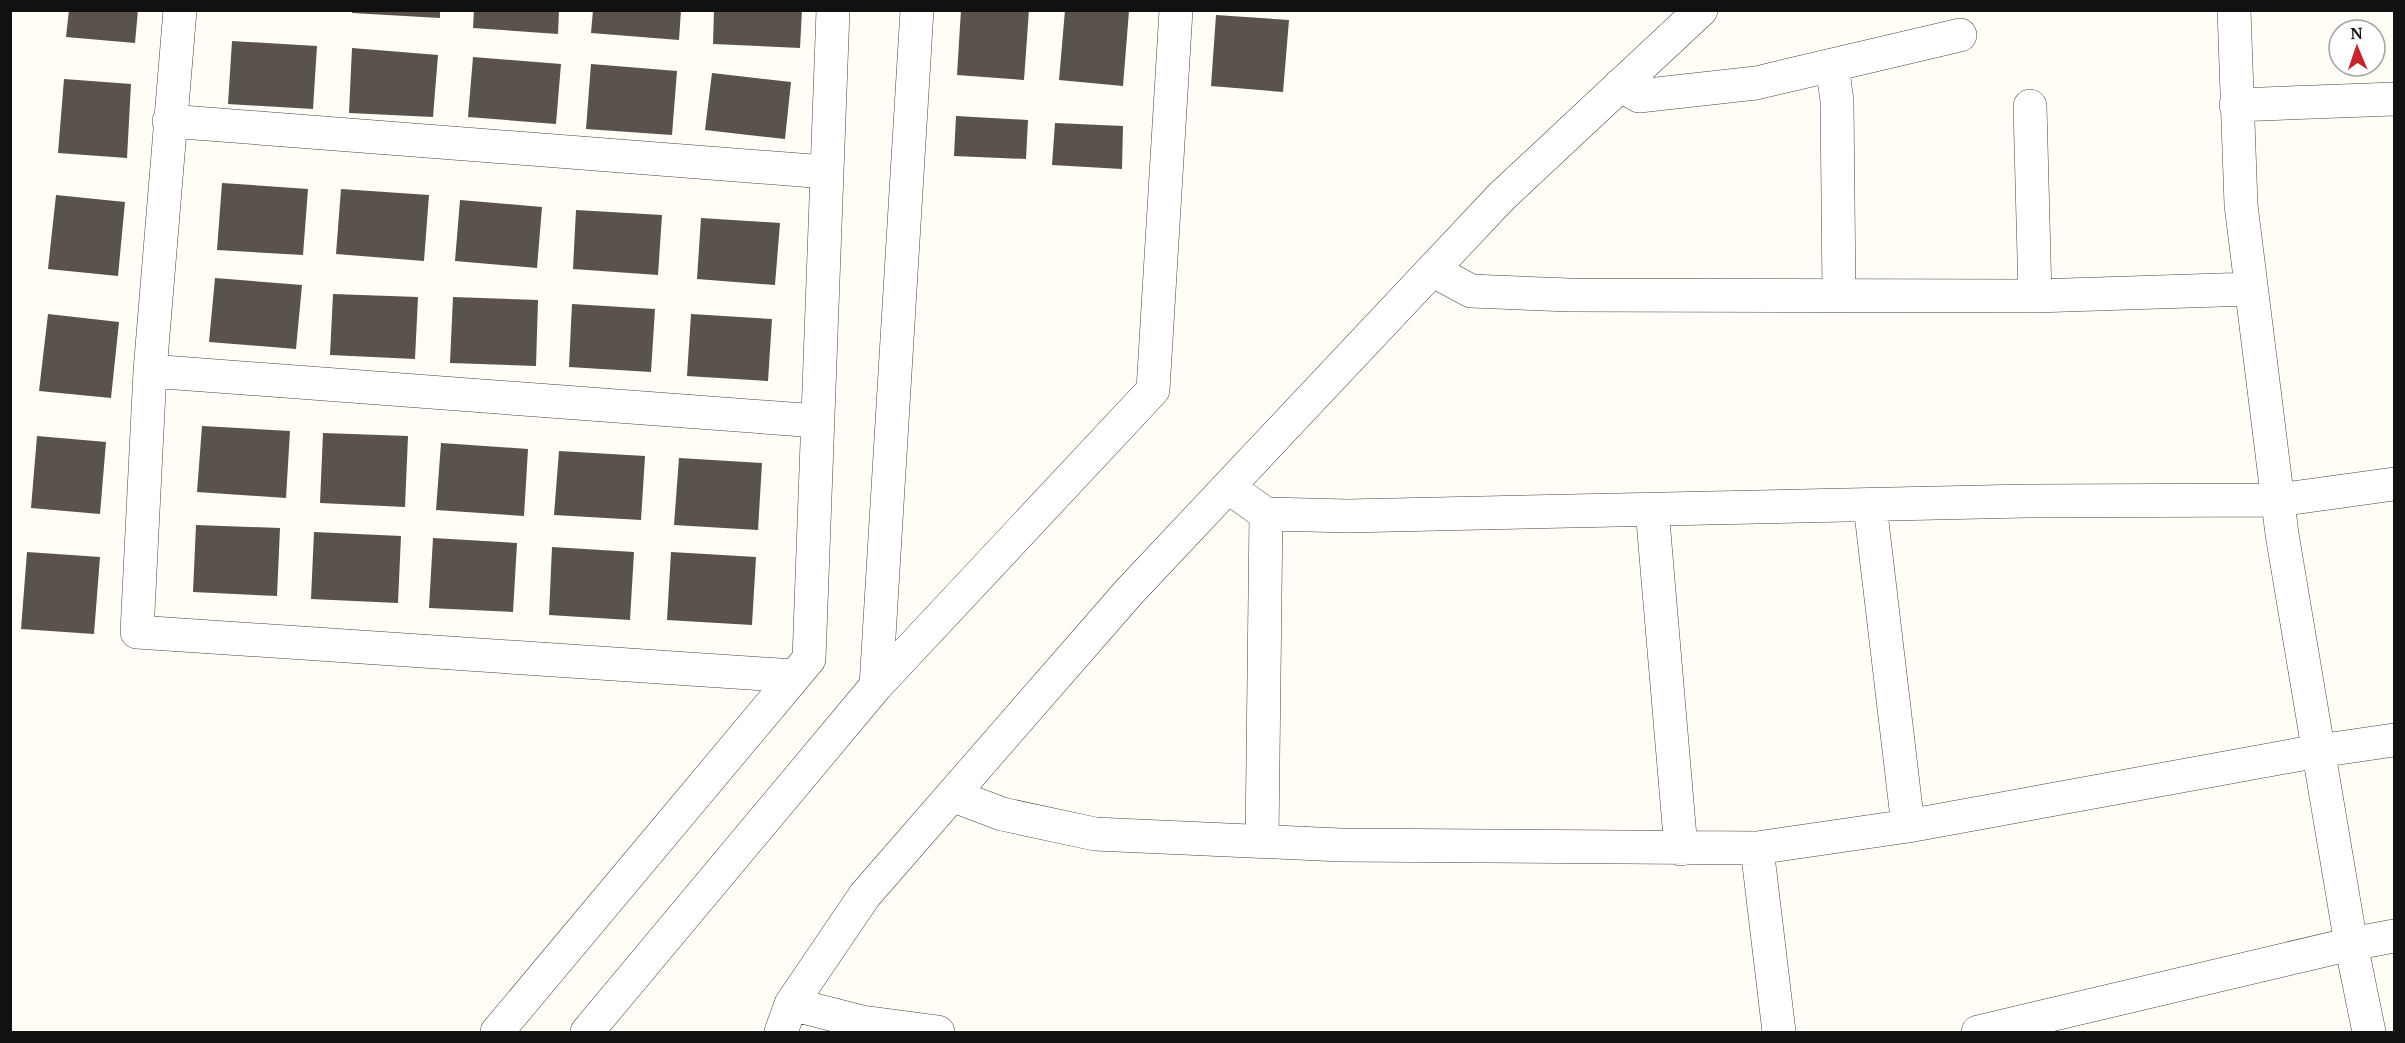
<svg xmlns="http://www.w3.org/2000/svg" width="2405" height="1043" viewBox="0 0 2405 1043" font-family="'PT Serif',serif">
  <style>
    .building { fill: #5a524d }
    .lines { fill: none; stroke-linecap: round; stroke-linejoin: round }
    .minor-casing { stroke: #444; stroke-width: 34 }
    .minor { stroke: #fff; stroke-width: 33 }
  </style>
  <rect width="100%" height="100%" fill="#fffdf5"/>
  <path class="building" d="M 69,10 L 138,10 L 135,43 L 66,37 Z
    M 353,10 L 440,10 L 440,18 L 352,13 Z
    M 474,10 L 559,10 L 558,34 L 473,28 Z
    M 593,10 L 681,10 L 679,40 L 591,33 Z
    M 714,10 L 802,10 L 800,48 L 713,44 Z
    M 961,10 L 1029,10 L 1024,80 L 957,75 Z
    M 1065,10 L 1129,11 L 1123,86 L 1059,80 Z
    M 1216,15 L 1289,20 L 1283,92 L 1211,86 Z
    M 232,41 L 317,46 L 313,109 L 228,104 Z
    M 352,48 L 438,55 L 433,117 L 349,113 Z
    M 473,57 L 561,64 L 556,124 L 468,117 Z
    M 591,64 L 677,71 L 672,135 L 586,129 Z
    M 712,73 L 791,82 L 785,139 L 705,130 Z
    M 64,79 L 131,84 L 127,158 L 58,153 Z
    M 956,116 L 1028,120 L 1026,159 L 954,156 Z
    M 1055,123 L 1123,126 L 1122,169 L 1052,165 Z
    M 222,183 L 308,189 L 303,255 L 217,250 Z
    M 341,189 L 429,195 L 424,261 L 336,254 Z
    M 56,195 L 125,202 L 118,276 L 48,269 Z
    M 460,200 L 542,207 L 537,268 L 455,261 Z
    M 576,210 L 662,215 L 658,275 L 573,269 Z
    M 701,218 L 780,223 L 775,285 L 697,279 Z
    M 215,278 L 302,285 L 296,349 L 209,342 Z
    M 333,294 L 418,297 L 415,359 L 330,355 Z
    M 453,297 L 538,300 L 536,366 L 450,363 Z
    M 572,304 L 655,309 L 651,372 L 569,367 Z
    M 48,314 L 119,322 L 111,398 L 39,391 Z
    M 691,314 L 772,319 L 768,381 L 687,376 Z
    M 202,426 L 290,431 L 286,498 L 197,492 Z
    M 323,433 L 408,436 L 405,507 L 320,503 Z
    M 37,436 L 106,442 L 100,514 L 31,508 Z
    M 441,443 L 528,449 L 524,516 L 436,510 Z
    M 559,451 L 645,456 L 641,520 L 554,515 Z
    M 679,458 L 762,463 L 758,530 L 674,525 Z
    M 196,525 L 280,528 L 277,596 L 193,592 Z
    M 314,532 L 401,536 L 398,603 L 311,599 Z
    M 433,538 L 517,543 L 513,612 L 429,608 Z
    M 552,547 L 634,552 L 630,620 L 549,615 Z
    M 27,552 L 100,557 L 94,634 L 21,629 Z
    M 671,552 L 756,557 L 752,625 L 667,620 Z"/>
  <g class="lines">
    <g class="minor-casing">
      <path id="minor" d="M 180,10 L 150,371 L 137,632 L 794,676
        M 2234,10 L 2241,205 L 2282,534 L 2351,944 L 2369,1032
        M 1832,65 L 1837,101 L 1839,295
        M 1620,85 L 1639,96 L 1756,83 L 1960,35
        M 2236,105 L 2394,99
        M 2030,106 L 2035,296
        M 169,121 L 826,172
        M 1432,270 L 1471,291 L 1569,295 L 2035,296 L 2251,289
        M 150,371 L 817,421
        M 1228,487 L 1266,514 L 1348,516 L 2027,501 L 2278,500 L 2394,484
        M 1870,505 L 1908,826
        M 1652,509 L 1681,849
        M 876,686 L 1153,390 L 1176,10
        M 952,795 L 1002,814 L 1095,834 L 1341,845 L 1757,848 L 1908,826 L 2318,751 L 2394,740
        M 1262,840 L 1266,514
        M 1757,848 L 1779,1032
        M 791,1004 L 862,1022 L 938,1032
        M 497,1032 L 809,659 L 833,10
        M 587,1032 L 876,686 L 917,10
        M 781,1032 L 791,1004 L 865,895 L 1129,592 L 1501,197 L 1701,10
        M 1978,1032 L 2351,944 L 2394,936"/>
    </g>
    <use href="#minor" class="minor"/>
  </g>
  <rect width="2405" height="1043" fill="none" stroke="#111111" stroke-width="24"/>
  <g transform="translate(2357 48) rotate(358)"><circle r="28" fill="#ffffff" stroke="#a0a0a0" stroke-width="1.5"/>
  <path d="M0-4.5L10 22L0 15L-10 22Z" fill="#c4262e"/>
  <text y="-9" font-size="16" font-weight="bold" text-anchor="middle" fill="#111111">N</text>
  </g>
</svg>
